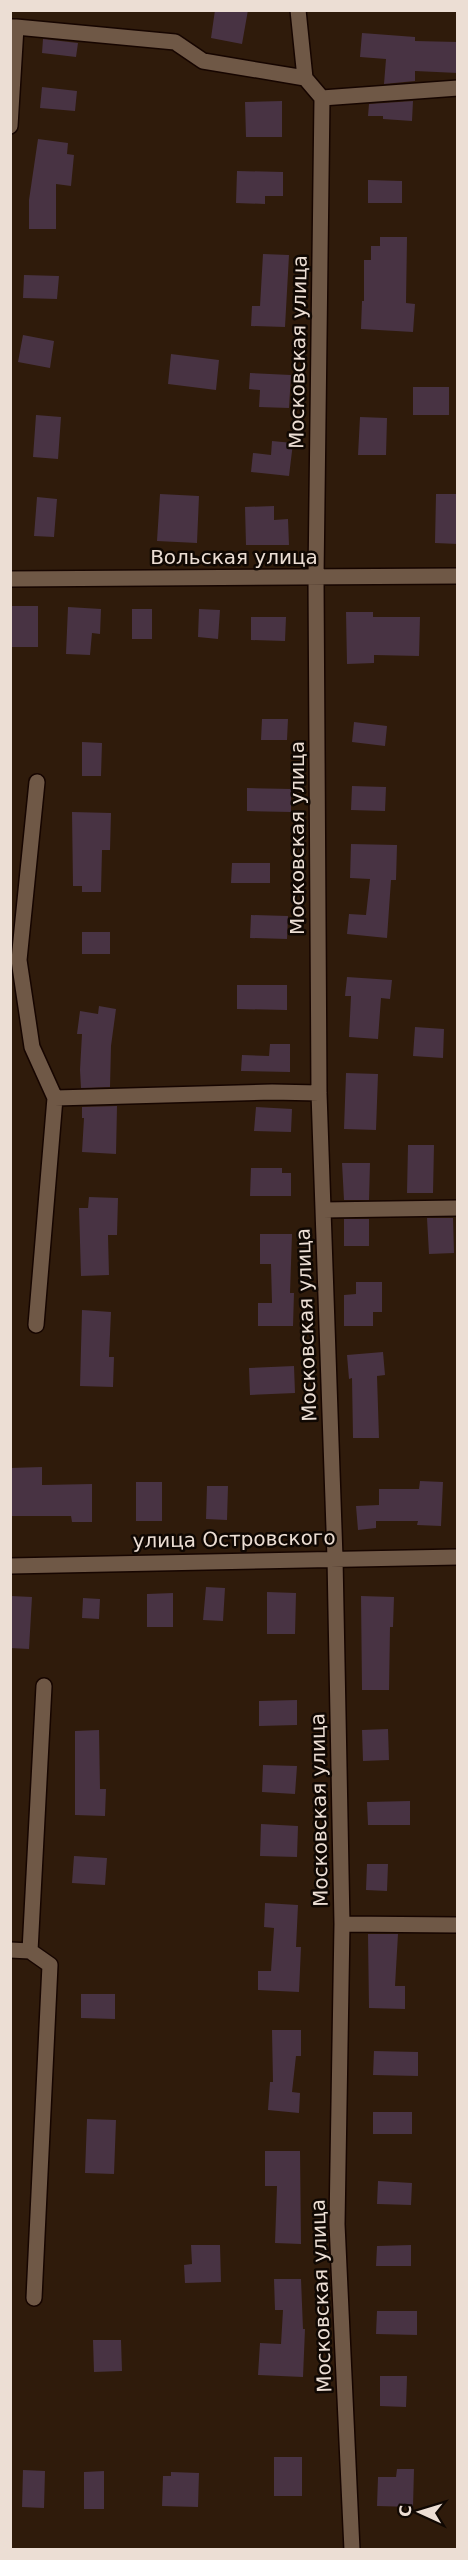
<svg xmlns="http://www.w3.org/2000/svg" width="468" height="2560" viewBox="0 0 468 2560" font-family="'DejaVu Sans',sans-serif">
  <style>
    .building { fill: #483343 }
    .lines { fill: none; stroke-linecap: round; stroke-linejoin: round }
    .minor-casing { stroke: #160500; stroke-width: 18 }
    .minor { stroke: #6f5846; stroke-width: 15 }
    .labels { text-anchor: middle; stroke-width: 5; stroke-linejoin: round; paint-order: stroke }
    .street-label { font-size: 20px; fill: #ecded4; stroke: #100803 }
  </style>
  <rect width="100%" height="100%" fill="#2f1b0b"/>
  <path class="building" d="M 215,10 L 248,10 L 242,44 L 211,38 Z
    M 362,33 L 415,37 L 415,41 L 458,42 L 458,73 L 415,71 L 415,81 L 384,84 L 386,59 L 360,57 Z
    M 43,39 L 78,43 L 76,57 L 42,53 Z
    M 42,87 L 77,91 L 75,111 L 40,108 Z
    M 282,101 L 282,137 L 246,137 L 245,102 Z
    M 413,101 L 412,121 L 383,119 L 383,116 L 368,116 L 369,104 Z
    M 38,139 L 68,143 L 67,154 L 74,155 L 71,186 L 56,184 L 56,229 L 29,229 L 29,200 Z
    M 237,171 L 283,172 L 283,196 L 265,196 L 265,204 L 236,203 Z
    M 368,180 L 402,181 L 402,203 L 368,203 Z
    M 380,237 L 407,237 L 406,303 L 415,304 L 413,332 L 361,329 L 362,301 L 364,301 L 364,260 L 371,260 L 371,246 L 380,246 Z
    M 263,254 L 289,255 L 285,327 L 251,326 L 252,306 L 260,306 Z
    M 24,275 L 59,276 L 57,299 L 23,298 Z
    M 23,335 L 54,341 L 50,368 L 18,362 Z
    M 171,354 L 219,360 L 216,390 L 168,384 Z
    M 250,373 L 291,375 L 289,408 L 259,407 L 260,390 L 249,389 Z
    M 413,387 L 449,387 L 449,415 L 413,415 Z
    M 36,415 L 61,417 L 58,459 L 33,457 Z
    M 360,417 L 387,418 L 386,455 L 358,455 Z
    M 272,441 L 293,443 L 289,476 L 251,472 L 253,453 L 271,455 Z
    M 160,494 L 199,496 L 197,543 L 157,541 Z
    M 436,494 L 458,494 L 458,544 L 435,543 Z
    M 37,497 L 57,499 L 54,537 L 34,536 Z
    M 274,506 L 274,520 L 288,519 L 289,545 L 246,545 L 245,507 Z
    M 11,606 L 38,606 L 38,647 L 11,647 Z
    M 68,607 L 101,609 L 100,634 L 92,633 L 90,655 L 66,654 Z
    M 132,609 L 152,609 L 152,639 L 132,639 Z
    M 199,609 L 220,610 L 218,639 L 198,637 Z
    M 346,612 L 373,612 L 373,617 L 420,617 L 419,656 L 374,655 L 374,663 L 347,664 Z
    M 251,617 L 286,617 L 285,641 L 251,640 Z
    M 262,719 L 288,719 L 287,740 L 261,740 Z
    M 354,722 L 387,726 L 385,746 L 352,742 Z
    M 82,742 L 102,743 L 101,776 L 82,776 Z
    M 352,786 L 386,787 L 385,811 L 351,810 Z
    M 247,788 L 291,789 L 291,812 L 247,811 Z
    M 72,812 L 111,813 L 110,850 L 102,850 L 101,892 L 82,892 L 82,886 L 73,886 Z
    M 351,844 L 397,845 L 396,880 L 391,880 L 387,938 L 347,934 L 349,914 L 366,915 L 370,879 L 350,878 Z
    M 232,863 L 270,863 L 270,883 L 231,883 Z
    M 251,915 L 288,916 L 287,939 L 250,938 Z
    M 82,932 L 110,932 L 110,954 L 82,954 Z
    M 347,977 L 392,980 L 390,999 L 381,998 L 378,1039 L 349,1037 L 351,996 L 345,996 Z
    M 237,985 L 287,985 L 287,1010 L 237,1009 Z
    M 99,1006 L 116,1009 L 111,1046 L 110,1087 L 81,1088 L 80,1070 L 82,1034 L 77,1034 L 80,1011 L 98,1014 Z
    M 415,1027 L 444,1029 L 443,1058 L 413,1056 Z
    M 270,1044 L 290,1044 L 290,1072 L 241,1071 L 242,1055 L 269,1056 Z
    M 346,1073 L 378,1074 L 376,1130 L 344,1129 Z
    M 117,1106 L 116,1154 L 82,1152 L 84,1118 L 82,1118 L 82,1107 Z
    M 256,1107 L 292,1109 L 291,1132 L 254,1131 Z
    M 408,1145 L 434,1145 L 433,1193 L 407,1193 Z
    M 342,1163 L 370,1163 L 369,1200 L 344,1200 Z
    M 251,1168 L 282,1168 L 282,1173 L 291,1173 L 291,1196 L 250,1196 Z
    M 89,1197 L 118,1198 L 117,1235 L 108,1235 L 109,1275 L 81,1276 L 79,1208 L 88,1208 Z
    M 427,1218 L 453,1218 L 454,1253 L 429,1254 Z
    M 344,1219 L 369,1219 L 369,1246 L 344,1246 Z
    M 260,1234 L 292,1234 L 290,1293 L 294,1293 L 293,1326 L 258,1326 L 258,1303 L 272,1303 L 271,1264 L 260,1264 Z
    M 356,1282 L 382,1282 L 382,1312 L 373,1312 L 373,1326 L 344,1326 L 344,1295 L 356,1294 Z
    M 82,1310 L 111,1312 L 109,1357 L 114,1357 L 113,1387 L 80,1386 Z
    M 383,1352 L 385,1375 L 377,1376 L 379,1438 L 353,1438 L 352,1378 L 349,1379 L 347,1355 Z
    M 294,1366 L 295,1393 L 250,1395 L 249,1368 Z
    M 42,1467 L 42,1485 L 92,1484 L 92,1522 L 72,1522 L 71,1516 L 10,1516 L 10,1468 Z
    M 420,1481 L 443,1482 L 441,1526 L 417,1525 L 418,1521 L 376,1521 L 376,1528 L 358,1530 L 356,1506 L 379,1505 L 379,1489 L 419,1489 Z
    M 136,1482 L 162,1482 L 162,1521 L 136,1521 Z
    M 207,1486 L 228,1486 L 227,1520 L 206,1519 Z
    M 206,1587 L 225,1588 L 223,1621 L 203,1620 Z
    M 267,1592 L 296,1593 L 295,1634 L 267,1634 Z
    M 173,1593 L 173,1627 L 147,1627 L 147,1594 Z
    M 11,1596 L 32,1597 L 29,1649 L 10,1648 Z
    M 361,1596 L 394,1597 L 393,1627 L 390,1627 L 389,1690 L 362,1690 Z
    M 83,1598 L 100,1599 L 99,1619 L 82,1618 Z
    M 297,1700 L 297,1725 L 259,1726 L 259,1701 Z
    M 388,1729 L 389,1760 L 363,1761 L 362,1730 Z
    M 99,1730 L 100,1789 L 106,1789 L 105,1816 L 75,1815 L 75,1731 Z
    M 263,1765 L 297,1766 L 295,1794 L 262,1792 Z
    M 410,1801 L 410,1825 L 368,1825 L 367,1802 Z
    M 261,1824 L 298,1826 L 297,1857 L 260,1856 Z
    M 74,1856 L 107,1858 L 105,1885 L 72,1883 Z
    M 367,1864 L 388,1864 L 387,1891 L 366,1890 Z
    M 265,1903 L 298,1905 L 296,1947 L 301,1947 L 299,1992 L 258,1990 L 258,1971 L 271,1971 L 274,1928 L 264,1927 Z
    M 368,1934 L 398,1934 L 395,1986 L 405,1986 L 405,2009 L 369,2008 Z
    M 81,1994 L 115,1994 L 115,2019 L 81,2018 Z
    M 272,2030 L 301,2030 L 301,2056 L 296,2056 L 292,2092 L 300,2093 L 299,2113 L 268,2110 L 270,2082 L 273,2082 Z
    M 374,2051 L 418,2052 L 418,2076 L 373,2075 Z
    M 373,2112 L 412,2112 L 412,2134 L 373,2134 Z
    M 87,2119 L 116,2120 L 114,2174 L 85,2173 Z
    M 265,2151 L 300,2151 L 301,2244 L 275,2243 L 277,2186 L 265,2186 Z
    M 378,2181 L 412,2183 L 411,2205 L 377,2204 Z
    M 191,2245 L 220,2245 L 221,2282 L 185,2283 L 184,2265 L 192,2264 Z
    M 411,2245 L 411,2266 L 376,2266 L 377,2246 Z
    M 274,2279 L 301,2279 L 303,2329 L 305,2329 L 303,2377 L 258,2375 L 260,2343 L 281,2344 L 283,2310 L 275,2310 Z
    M 377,2311 L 417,2311 L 417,2335 L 376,2334 Z
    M 93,2340 L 121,2340 L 122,2371 L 94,2372 Z
    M 380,2376 L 407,2376 L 406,2407 L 380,2406 Z
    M 274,2457 L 302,2457 L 302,2496 L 274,2496 Z
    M 397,2469 L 414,2469 L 413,2507 L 377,2506 L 378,2477 L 396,2477 Z
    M 23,2470 L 45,2471 L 44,2508 L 22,2507 Z
    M 104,2471 L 104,2509 L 84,2509 L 84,2472 Z
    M 171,2472 L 199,2473 L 198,2507 L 162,2506 L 163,2476 L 171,2476 Z"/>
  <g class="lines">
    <g class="minor-casing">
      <path id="minor" d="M 298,10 L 305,78 L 322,98 L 316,578 L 319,1093 L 335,1558 L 342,1924 L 337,2224 L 352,2550
        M 10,27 L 16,27 L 10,126
        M 16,27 L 175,42 L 203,61 L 305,78
        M 322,98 L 458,88
        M 10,579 L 458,576
        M 55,1098 L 272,1092 L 319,1093
        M 323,1210 L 458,1208
        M 36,1325 L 55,1098 L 32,1047 L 19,960 L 37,782
        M 10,1566 L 458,1557
        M 342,1924 L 458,1925
        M 10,1950 L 30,1951
        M 34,2298 L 50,1965 L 30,1951 L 44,1686"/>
    </g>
    <use href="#minor" class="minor"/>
  </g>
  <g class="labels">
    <g class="street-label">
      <text transform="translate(298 352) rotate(-89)" y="7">Московская улица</text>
      <text x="234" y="564">Вольская улица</text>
      <text transform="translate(297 838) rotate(-90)" y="7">Московская улица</text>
      <text transform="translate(306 1325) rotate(-92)" y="7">Московская улица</text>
      <text transform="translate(234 1539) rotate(-1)" y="7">улица Островского</text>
      <text transform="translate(319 1810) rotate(-91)" y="7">Московская улица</text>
      <text transform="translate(321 2296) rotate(-92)" y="7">Московская улица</text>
    </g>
  </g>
  <rect width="468" height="2560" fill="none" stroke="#ecded4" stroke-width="24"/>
  <g transform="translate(420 2512) rotate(274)" stroke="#100803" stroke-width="4.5" paint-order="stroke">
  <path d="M0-4.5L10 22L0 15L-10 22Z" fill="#ecded4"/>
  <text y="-9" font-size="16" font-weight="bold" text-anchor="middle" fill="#ecded4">С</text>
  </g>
</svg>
